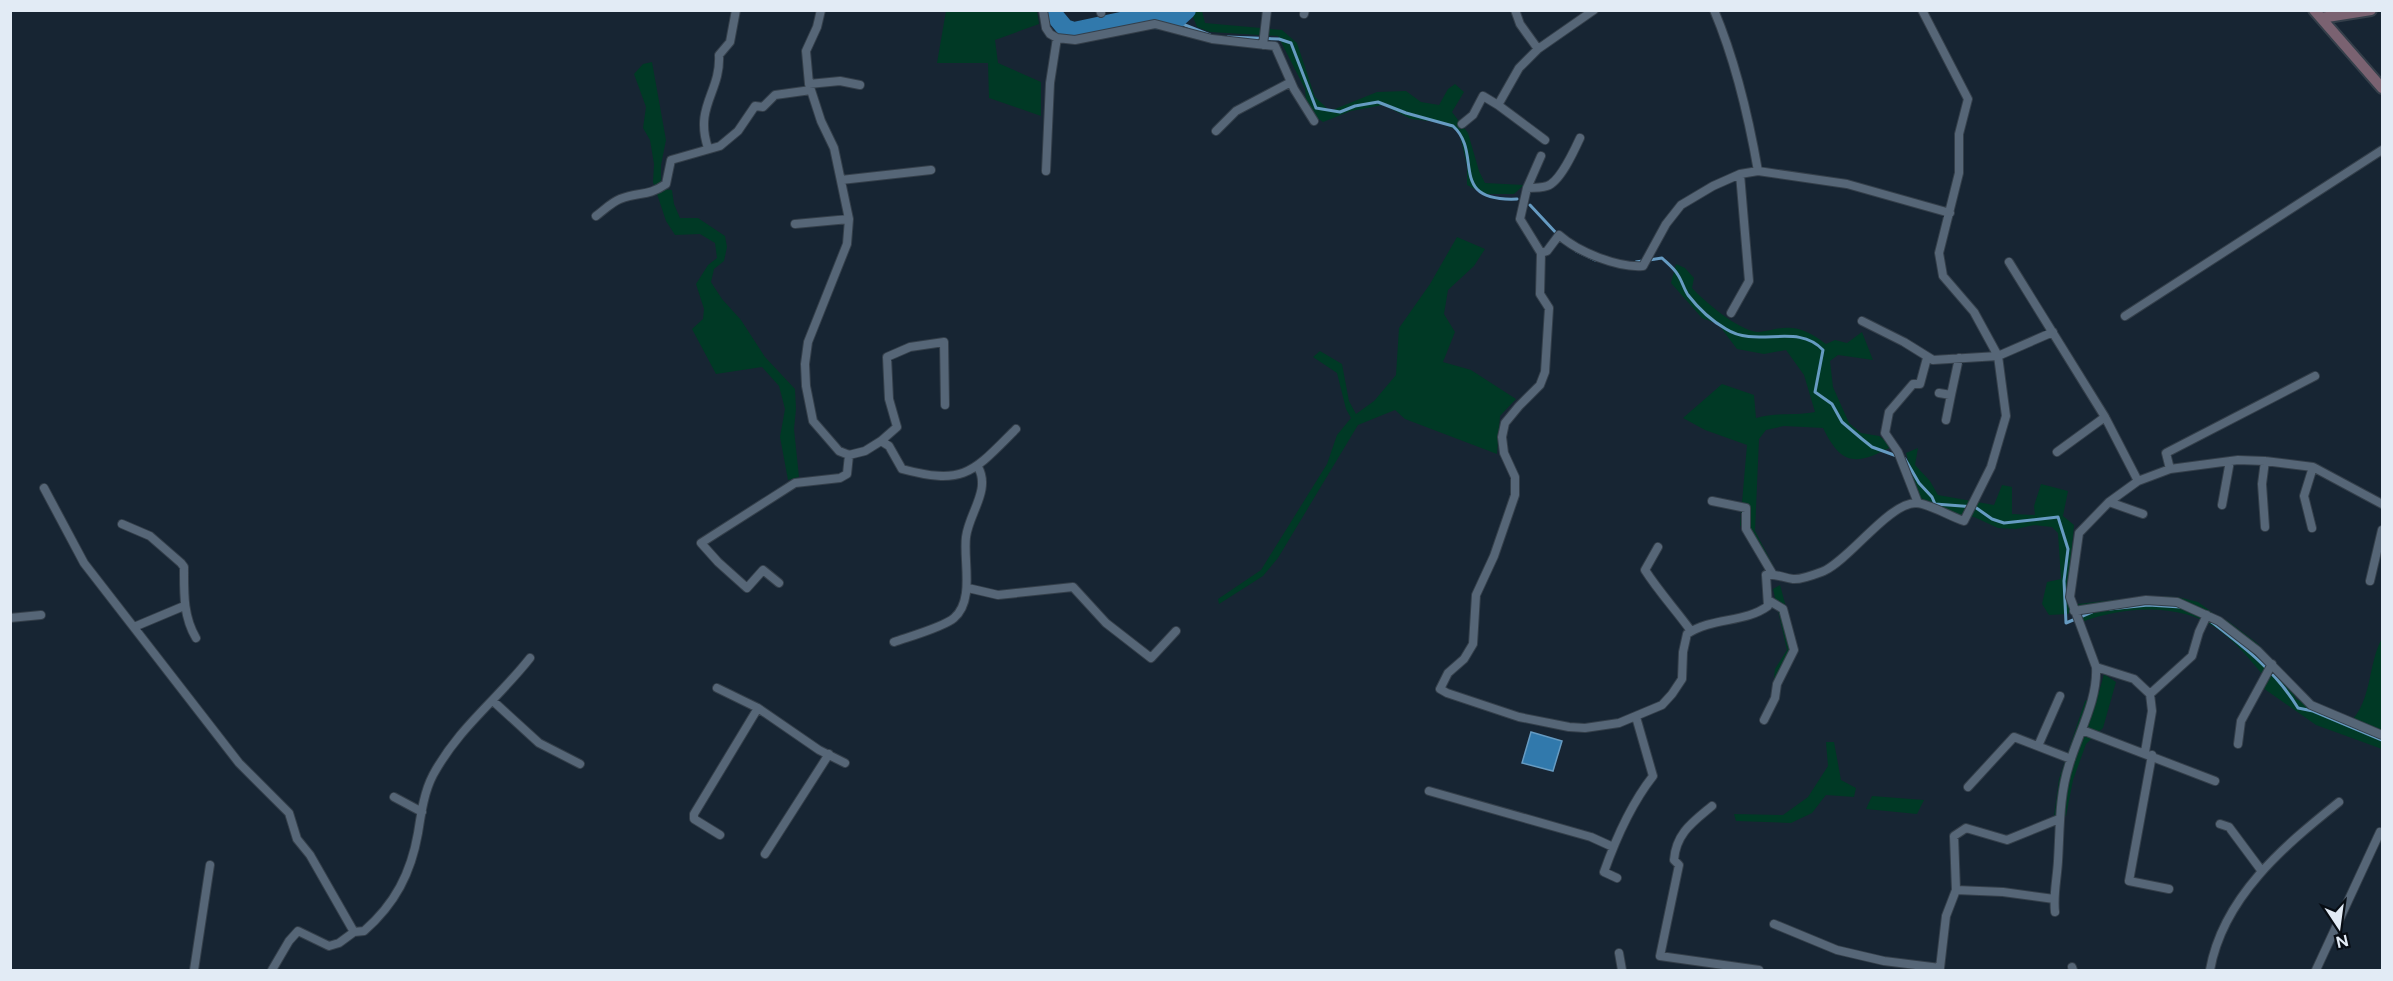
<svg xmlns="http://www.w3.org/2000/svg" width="2393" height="981" viewBox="0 0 2393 981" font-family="Figtree,sans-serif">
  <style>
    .green { fill: #003925 }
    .water { fill: #3179ac; stroke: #669bc2; stroke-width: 1.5 }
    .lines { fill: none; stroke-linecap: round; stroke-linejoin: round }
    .stream { stroke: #669bc2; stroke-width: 3 }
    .river { stroke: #3179ac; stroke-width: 18 }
    .street-casing { stroke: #343f4a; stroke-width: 10 }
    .secondary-casing { stroke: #343f4a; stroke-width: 14 }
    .street { stroke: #566677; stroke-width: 8 }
    .secondary { stroke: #7a6271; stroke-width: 10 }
  </style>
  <rect width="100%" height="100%" fill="#172533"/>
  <path class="green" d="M 946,11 L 1037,11 L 1039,24 L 995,40 L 998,63 L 1041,82 L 1041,116 L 989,98 L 988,63 L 937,63 Z
    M 1196,11 L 1202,11 L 1205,23 L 1282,30 L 1297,43 L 1315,97 L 1330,111 L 1377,92 L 1406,91 L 1421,102 L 1439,105 L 1448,89 L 1455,84 L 1464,92 L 1452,112 L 1468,133 L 1479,171 L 1485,183 L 1524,185 L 1514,194 L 1485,194 L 1467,185 L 1467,166 L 1459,131 L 1438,122 L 1411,119 L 1383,105 L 1351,111 L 1323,122 L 1307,111 L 1305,89 L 1278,36 L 1210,32 L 1197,27 L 1193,17 Z
    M 652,62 L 666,140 L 661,165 L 661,189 L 672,190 L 674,204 L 680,218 L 698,218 L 725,236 L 727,247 L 724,261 L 714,269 L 711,282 L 722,299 L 741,320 L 765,357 L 795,389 L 796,409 L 794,429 L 799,477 L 788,480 L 780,437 L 785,409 L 779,386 L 762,367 L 716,374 L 692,329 L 703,319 L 704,309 L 696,284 L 708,265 L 717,258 L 715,243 L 700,234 L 675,235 L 666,221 L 653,182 L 654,164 L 650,140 L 643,128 L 646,107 L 634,74 L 643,64 Z
    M 1457,237 L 1485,249 L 1474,266 L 1448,290 L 1444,314 L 1455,332 L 1443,362 L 1471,370 L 1516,399 L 1500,416 L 1497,454 L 1405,419 L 1395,410 L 1358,425 L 1278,558 L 1263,576 L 1219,604 L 1218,599 L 1261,570 L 1327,464 L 1337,435 L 1351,418 L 1346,409 L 1337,373 L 1313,357 L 1320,351 L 1342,364 L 1349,401 L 1356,414 L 1374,401 L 1396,375 L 1399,328 L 1430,284 Z
    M 1676,264 L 1685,268 L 1694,278 L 1692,288 C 1704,301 1738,330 1757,332 C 1762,332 1770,330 1775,329 C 1797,325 1808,331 1826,344 L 1835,340 L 1847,343 L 1862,332 L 1873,360 L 1838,355 L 1830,361 L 1833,387 L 1849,423 L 1861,433 L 1879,436 L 1893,446 C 1857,465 1842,467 1823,428 L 1784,426 L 1766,430 L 1759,439 L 1755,531 L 1774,567 L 1765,567 L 1740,525 L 1747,445 L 1705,430 L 1683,418 L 1722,384 L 1754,395 L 1756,418 C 1777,412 1795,416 1815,412 L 1804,375 L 1786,350 L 1764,354 L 1737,349 L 1718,324 L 1702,318 L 1671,283 Z
    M 1918,448 L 1915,465 L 1930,481 L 1938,495 L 1994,505 L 2002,485 L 2012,487 L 2012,514 L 2035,515 L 2034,506 L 2041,484 L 2068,491 L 2063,516 L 2074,525 L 2069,579 L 2074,607 L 2068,614 L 2049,615 L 2042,604 L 2047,582 L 2061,579 L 2058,533 L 2052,527 L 2034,525 L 2016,529 L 1998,528 L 1974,517 L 1944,514 L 1917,495 L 1906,453 Z
    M 1780,585 L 1798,651 L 1784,666 L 1780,694 L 1772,696 L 1775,669 L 1787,650 L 1773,589 Z
    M 2148,596 L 2178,597 L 2198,602 L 2217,616 L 2228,621 L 2257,643 L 2283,671 L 2296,699 L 2351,721 C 2372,700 2368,664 2382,638 L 2382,749 L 2316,725 L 2263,688 L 2267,680 C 2252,662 2238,644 2219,630 C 2182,602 2123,606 2082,622 L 2078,604 Z
    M 2104,674 L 2116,682 L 2103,728 L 2086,744 L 2073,780 L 2066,816 L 2054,816 L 2059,779 L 2085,701 L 2099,692 Z
    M 1826,742 L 1834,742 L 1841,780 L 1856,788 L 1854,797 L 1826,795 L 1812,813 L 1791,823 L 1736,821 L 1734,814 L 1783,815 L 1808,797 L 1828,766 Z
    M 1872,796 L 1924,800 L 1917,814 L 1866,809 Z"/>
  <path class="water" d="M 1531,732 L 1562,741 L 1553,771 L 1522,763 Z"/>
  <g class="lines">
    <path class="stream" d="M 1175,21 L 1210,35
      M 1228,37 L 1279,39 L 1291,43 L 1316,108 L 1340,112 L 1355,106 L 1378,102 L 1406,113 L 1453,126 C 1484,154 1446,202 1517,199
      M 1530,205 L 1558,235
      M 1576,251 L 1595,260
      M 1636,262 L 1662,258 C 1667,263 1674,268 1678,275 C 1682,281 1684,289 1688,295 C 1698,308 1712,321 1726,329 C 1757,349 1797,322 1823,350 L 1815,392 L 1832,404 L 1842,422 L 1862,439 L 1872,447 L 1905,459 L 1919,483 L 1932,497 L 1935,504 L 1975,507 L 1992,519 L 2004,523 L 2058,517 L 2068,549 L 2064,581 L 2066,623 L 2092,612
      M 2110,609 L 2148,605 L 2181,607
      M 2209,620 C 2244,647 2275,670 2298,708 L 2313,711 L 2382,740"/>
    <path class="river" d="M 1050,10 L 1065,28 L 1074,31 L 1130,19 L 1175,21 L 1187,10"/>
    <g class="street-casing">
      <path id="street" d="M 821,10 L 817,27 L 806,51 L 809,84 L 821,121 L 834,148 L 849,219 L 847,244 L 808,342 L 805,364 L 806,386 L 813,421 L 839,451 L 849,455 L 865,451 L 881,441 L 897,427 L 889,399 L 887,357 L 910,347 L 944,342 L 945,405
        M 1043,10 L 1046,28 L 1050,34 L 1057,38 L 1075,40 L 1155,24 L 1212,39 L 1275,46 L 1294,89 L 1314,121
        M 1100,10 L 1101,13
        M 1515,10 L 1520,24 L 1538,49
        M 1714,10 C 1735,60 1749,119 1758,171
        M 1304,14 L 1305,10
        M 1263,45 L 1267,10
        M 809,84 L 840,81 L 860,85
        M 1498,105 L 1519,68 L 1538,49 L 1594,10
        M 1462,124 L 1473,115 L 1483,96 L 1498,105 L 1545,140
        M 1216,131 L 1236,111 L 1291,82
        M 708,148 C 694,106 721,92 719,55 L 730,42 L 736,10
        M 1541,156 L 1527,188 L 1520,219 L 1541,253 L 1540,294 L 1549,308 L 1545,372 L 1540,385 L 1519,406 L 1505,423 L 1502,437 L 1504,453 L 1515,477 L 1515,495 L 1494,556 L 1476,595 L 1473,644 L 1464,659 L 1448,673 L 1440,689 L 1447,693 L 1519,717 L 1569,727 L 1585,728 L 1619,723 L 1662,705 L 1672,694 L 1682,679 L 1683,652 L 1687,634 C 1712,617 1745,623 1768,606 L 1766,575 C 1776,573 1783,578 1793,579 C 1801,580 1816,574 1824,571 C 1851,558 1889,503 1916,503 C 1928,503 1951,517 1964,521 L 1991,467 L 2006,416 L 1998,356 L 1974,312 L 1943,276 L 1939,253 L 1959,173 L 1959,134 L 1968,99 L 1922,10
        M 1046,171 L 1050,83 L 1057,38
        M 841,180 L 931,170
        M 1527,188 C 1533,188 1541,188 1547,186 C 1560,182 1574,151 1580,138
        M 596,216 C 604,210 612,202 620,199 C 640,191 647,197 666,184 L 671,160 L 720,146 L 738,131 L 755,106 L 763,107 L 775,95 L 811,90
        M 795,224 L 849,219
        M 1541,253 L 1547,251 L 1559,235 C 1578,252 1618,268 1643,266 L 1666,224 L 1681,205 L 1713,186 L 1740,174 L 1758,171 L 1847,184 L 1950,213
        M 2009,262 L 2105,417 L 2138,481
        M 1731,313 L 1749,281 L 1740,174
        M 2125,316 L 2382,150
        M 1862,321 L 1904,342 L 1933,360 L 1998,356 L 2053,332
        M 1939,393 L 1951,395 L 1959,358
        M 1946,420 L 1951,395
        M 881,441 L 889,446 L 902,469 C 965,486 973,472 1016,429
        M 2057,452 L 2105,417
        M 2170,469 L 2166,453 L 2315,376
        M 44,488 L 84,563 L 239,763 L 289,813 L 297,839 L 310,855 L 354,932 L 364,931 C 395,904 411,873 418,833 C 421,814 424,792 433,775 C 459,727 497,700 530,658
        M 1712,501 L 1746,508 L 1746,529 L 1772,573
        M 2109,502 L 2143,514
        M 1918,503 L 1898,452 L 1885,433 L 1889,412 L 1913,384 L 1920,384 L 1927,358
        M 2222,505 L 2230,461
        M 122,524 L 150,536 L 181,563 L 184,567 C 184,593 183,616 196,638
        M 2265,527 L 2262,484 L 2265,461
        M 2312,528 L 2304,496 L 2313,467
        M 1658,547 L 1645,570 C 1659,592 1676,610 1691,631
        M 2370,581 L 2382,530
        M 779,583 L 763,570 L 747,588 L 718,562 L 701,543 L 795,483 L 840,478 L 847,474 L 849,455
        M 968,588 L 998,595 L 1073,587 L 1106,623 L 1151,658 L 1176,631
        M 2074,611 L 2146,600 L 2177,602 L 2219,621 L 2258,651 L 2311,705 L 2382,735
        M 10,618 L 41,615
        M 134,627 L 184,606
        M 894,642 C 908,637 944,627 954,618 C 975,600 963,561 966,537 C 969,513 991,490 978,467
        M 2096,667 L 2134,679 L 2150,694 L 2192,656 L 2199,632 L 2207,615
        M 717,688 L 758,708 L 819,750 L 845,763
        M 493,701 L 539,743 L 580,764
        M 1764,720 L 1775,698 L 1777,684 L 1794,650 L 1783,609 L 1768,600
        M 2082,730 L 2215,781
        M 2238,744 L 2241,721 L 2272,664
        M 2038,746 L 2060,696
        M 2145,752 L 2152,711 L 2150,694
        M 2152,755 L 2129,881 L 2169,889
        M 1968,787 L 2014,737 L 2071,759
        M 1429,791 L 1591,837 L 1613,847
        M 394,797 L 422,812
        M 1712,806 C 1693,822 1676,833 1674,860 L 1679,865 L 1660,956 L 1759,970
        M 2220,824 L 2229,827 L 2261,870
        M 720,835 L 694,819 L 694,814 L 758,708
        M 765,854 L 829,754
        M 1617,878 L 1604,872 C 1616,838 1631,804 1653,776 L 1636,717
        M 1956,890 L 1954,836 L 1966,828 L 2007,840 L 2059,819
        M 2055,912 C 2053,895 2057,879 2058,861 C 2060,829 2059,796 2069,765 C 2078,734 2098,700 2096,667 L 2070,597 L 2079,533 L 2109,502 L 2138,481 L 2170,469 L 2238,460 L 2265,461 L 2313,467 L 2382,504
        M 1774,924 L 1837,950 L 1884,961 L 1940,968 L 1946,916 L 1956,890 L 2003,892 L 2054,899
        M 1619,953 L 1622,970
        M 2072,967 L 2073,970
        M 194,970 L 210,865
        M 272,970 L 289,941 L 298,931 L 329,946 L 339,943 L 354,932
        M 2210,970 C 2223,897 2284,846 2339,802
        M 2316,970 L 2380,832 L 2382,833"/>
    </g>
    <g class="secondary-casing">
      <path id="secondary" d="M 2314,10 L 2382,88
        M 2321,18 L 2371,10"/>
    </g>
    <use href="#street" class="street"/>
    <use href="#secondary" class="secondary"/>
  </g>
  <rect width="2393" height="981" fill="none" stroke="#e2ebf5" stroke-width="24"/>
  <g transform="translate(2339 927) rotate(167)" stroke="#070d14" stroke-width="4.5" paint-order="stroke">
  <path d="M0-4.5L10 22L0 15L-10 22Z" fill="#e2ebf5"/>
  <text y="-9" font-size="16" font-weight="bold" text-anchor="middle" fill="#e2ebf5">N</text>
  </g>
</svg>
